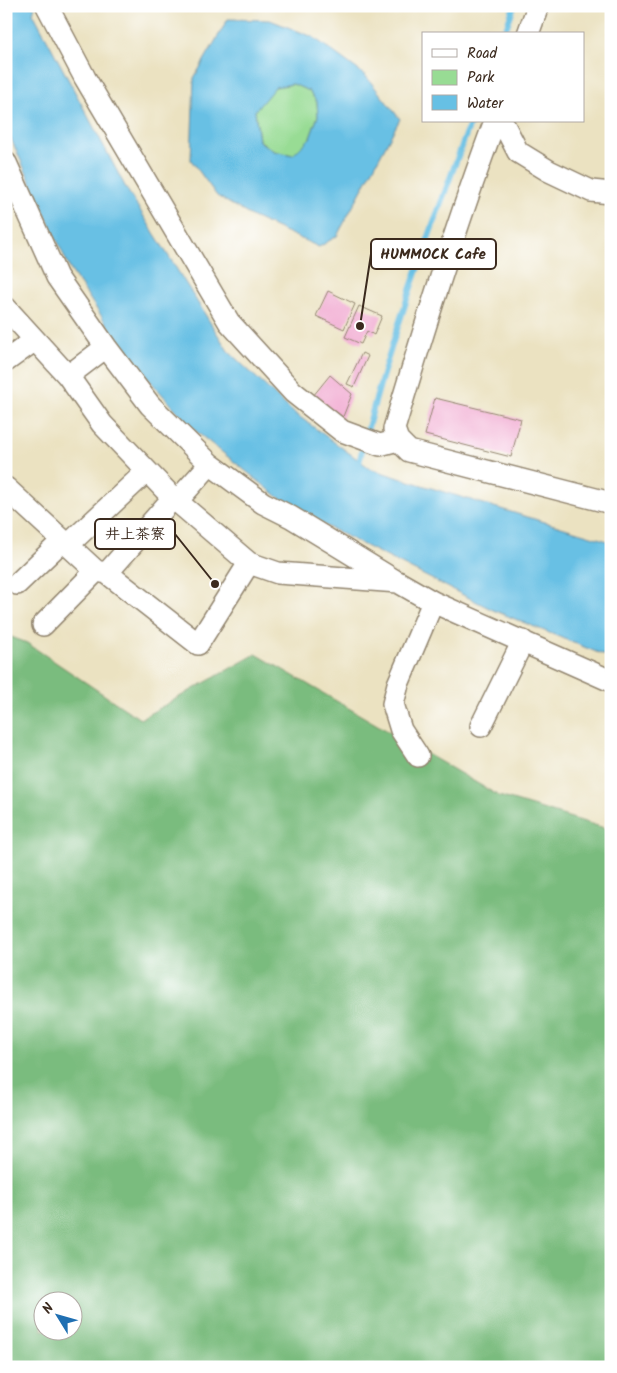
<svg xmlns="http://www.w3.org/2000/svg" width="617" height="1373" viewBox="0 0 617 1373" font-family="Kalam,'Klee One',sans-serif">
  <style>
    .green { fill: #98dc94; stroke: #6a8359 }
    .forest { fill: #7abc7e; stroke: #5a734e; fill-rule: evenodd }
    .water { fill: #67c0e4; stroke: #517581; fill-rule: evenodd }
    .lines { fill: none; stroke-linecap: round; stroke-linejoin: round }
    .stream { stroke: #67c0e4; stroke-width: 6 }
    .building { fill: #f0a4ce }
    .street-casing { stroke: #938670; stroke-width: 24 }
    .street { stroke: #fff; stroke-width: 21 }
    .leader { fill: none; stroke: #3b2a1e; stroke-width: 2 }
    .callout-dot { fill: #3b2a1e; stroke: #fff; stroke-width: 2 }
    .callout { fill: #fff; stroke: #3b2a1e; stroke-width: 2 }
    .callout-label { font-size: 15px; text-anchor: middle; font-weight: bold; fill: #3b2a1e }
  </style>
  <rect width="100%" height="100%" fill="#fff"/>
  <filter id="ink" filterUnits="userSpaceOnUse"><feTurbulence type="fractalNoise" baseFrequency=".02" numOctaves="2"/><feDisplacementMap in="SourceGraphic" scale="10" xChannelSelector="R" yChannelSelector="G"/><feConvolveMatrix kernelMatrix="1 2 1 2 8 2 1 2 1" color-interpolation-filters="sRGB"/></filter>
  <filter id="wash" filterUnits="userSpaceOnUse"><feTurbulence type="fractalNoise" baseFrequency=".0096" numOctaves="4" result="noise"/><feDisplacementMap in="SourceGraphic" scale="20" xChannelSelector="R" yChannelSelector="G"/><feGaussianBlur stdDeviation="1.12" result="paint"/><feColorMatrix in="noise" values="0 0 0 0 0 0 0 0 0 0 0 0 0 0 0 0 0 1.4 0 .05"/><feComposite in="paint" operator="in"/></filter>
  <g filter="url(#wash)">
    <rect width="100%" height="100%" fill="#ebe2c1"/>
    <path class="green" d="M 293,84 L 309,91 L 317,102 L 318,116 L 310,138 L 293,155 L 274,151 L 259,140 L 255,110 L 275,87 Z"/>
    <path class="forest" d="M 6,635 L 27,643 L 140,719 L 256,654 L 499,796 L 611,830 L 611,1367 L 6,1367 ZM 42,1300 L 72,1300 L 72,1330 L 42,1330 Z"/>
    <path class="water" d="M 6,6 L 35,6 L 33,13 L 126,188 L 228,351 L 293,412 L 371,469 L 444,492 L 611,542 L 611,658 L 493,610 L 296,511 L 193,429 L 128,356 L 70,269 L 6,128 Z
      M 228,19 L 270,20 L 313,37 L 365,75 L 400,119 L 337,236 L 319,247 L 253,217 L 217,196 L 191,160 L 194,78 ZM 293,84 L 309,91 L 317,102 L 318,116 L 310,138 L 293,155 L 274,151 L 259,141 L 255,111 L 275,87 Z"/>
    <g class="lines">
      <path class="stream" d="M 504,34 L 514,6
        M 358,467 C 386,349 429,235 471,121"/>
    </g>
    <g id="blocks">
      <path class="building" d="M 328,291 L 355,304 L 344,329 L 316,316 Z
        M 359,306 L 382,316 L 374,335 L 367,331 L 361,344 L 345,337 Z
        M 362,353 L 368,356 L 354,387 L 347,384 Z
        M 330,375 L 352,394 L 342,419 L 313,396 Z
        M 435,398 L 521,419 L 511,457 L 425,435 Z"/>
    </g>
  </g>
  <g filter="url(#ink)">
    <use href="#blocks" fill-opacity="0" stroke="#938670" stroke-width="1"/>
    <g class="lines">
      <g class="street-casing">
        <path id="street" d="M 47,6 L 85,78 L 229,322 L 293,392 L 342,431 L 380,445 L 398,440
          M 528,34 L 538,6
          M 495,121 C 457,222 425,325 394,429 L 398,440 L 409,451 L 611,503
          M 502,121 L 518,152 L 549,171 L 591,191 L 611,193
          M 6,163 L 57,277 L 106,347 L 150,405 L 210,464 L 263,503 L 291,517 L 394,580
          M 6,308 L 68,376 L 102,424 L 173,498 L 249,563 L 278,573 L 398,582 L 433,602 L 611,681
          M 6,361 L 35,340
          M 68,376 L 106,347
          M 6,488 L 96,571 L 107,573 L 198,644 L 249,563
          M 177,501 L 210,464
          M 68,545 L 147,471
          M 107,573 L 173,498
          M 17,584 L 63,540
          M 43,625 L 96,571
          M 481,726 L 523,641
          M 418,756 L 401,730 L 393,704 L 398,684 L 433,602"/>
      </g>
      <use href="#street" class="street"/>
    </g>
  </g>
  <path class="leader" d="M360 326L371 254M215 584L175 534"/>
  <g class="callout-dot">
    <circle cx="360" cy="326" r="5"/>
    <circle cx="215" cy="584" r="5"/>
  </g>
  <g class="callout">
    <rect x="371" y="239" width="125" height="30" rx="5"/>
    <rect x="95" y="519" width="80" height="30" rx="5"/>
  </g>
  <g class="callout-label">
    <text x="433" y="259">HUMMOCK Cafe</text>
    <text x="135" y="539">井上茶寮</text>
  </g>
  <rect width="617" height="1373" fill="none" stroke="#fff" stroke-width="25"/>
  <rect x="422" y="32" width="162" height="90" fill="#ffffff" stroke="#b1aaa5"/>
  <rect x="432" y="49" width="25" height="8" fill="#ffffff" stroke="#b1aaa5"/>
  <text x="467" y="58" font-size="15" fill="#3b2a1e">Road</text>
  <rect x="432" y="70" width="25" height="15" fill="#98dc94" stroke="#b1aaa5"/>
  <text x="467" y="82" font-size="15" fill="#3b2a1e">Park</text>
  <rect x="432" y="95" width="25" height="15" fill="#67c0e4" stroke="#b1aaa5"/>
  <text x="467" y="108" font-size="15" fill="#3b2a1e">Water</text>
  <g transform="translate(58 1316) rotate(307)"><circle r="24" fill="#ffffff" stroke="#b1aaa5"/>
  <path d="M0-4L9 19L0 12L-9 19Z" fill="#1f6fb2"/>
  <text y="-8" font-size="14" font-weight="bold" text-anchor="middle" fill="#3b2a1e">N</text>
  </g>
</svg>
